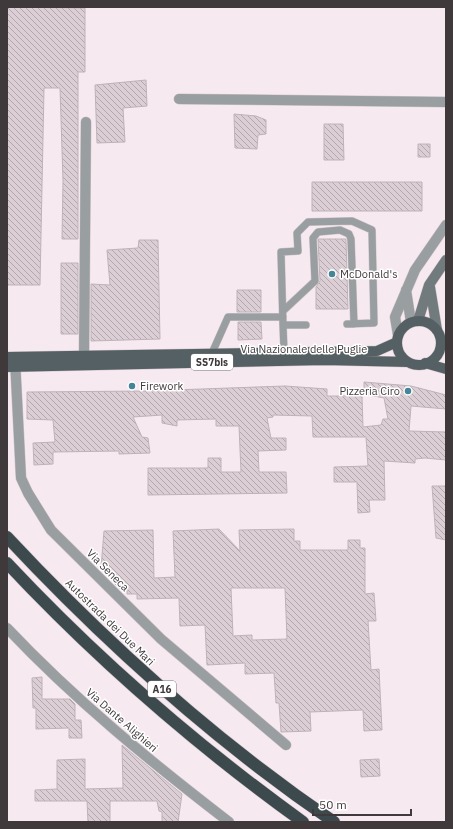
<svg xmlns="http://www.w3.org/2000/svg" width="453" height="829" viewBox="0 0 453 829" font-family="'IBM Plex Sans',sans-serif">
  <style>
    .building { fill: url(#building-back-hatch); stroke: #bfb2b8; fill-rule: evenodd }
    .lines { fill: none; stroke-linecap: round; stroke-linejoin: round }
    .lane-casing { stroke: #d2c6cc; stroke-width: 8 }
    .street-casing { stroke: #d2c6cc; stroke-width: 11 }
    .secondary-casing { stroke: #d2c6cc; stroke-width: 11 }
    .primary-casing { stroke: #d2c6cc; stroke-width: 11 }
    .highway-casing { stroke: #d2c6cc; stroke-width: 13 }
    .lane { stroke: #999fa1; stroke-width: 7 }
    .street { stroke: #999fa1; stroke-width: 10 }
    .secondary { stroke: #717a7d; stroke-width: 10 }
    .primary { stroke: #546063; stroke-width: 10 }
    .highway { stroke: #3c494d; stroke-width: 12 }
    .poi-dot { fill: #448597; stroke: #fff; stroke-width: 1.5 }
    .labels { text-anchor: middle; stroke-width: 3; stroke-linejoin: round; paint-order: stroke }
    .shield { fill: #fff; stroke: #797476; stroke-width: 1 }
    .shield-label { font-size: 10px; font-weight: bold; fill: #3f393c }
    .poi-label { font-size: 11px; fill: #3f393c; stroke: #fff; text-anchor: start }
    .street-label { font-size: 11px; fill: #3f393c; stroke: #fff }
  </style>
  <defs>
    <pattern id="building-back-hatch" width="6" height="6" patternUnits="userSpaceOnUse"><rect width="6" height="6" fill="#dcced5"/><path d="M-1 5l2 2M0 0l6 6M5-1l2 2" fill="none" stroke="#b4a8ae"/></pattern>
  </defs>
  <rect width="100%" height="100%" fill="#f7e9f0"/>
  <path class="building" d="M 7,7 L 85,8 L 85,72 L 78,72 L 78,239 L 62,239 L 63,181 L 60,88 L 44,88 L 40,285 L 7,285 Z
    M 146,80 L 147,106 L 123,108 L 125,142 L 97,143 L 95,85 Z
    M 234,114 L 256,116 L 266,120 L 266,134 L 258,135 L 257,149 L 235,148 Z
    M 324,124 L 343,124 L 344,160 L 324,160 Z
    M 418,144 L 430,144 L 430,157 L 418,157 Z
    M 312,182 L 422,182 L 422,211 L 312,211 Z
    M 318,239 L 346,239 L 348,309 L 316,309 L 316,287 L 320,281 Z
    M 139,240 L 158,240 L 160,339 L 91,341 L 91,284 L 110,285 L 107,250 L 138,248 Z
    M 61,263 L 78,263 L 78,334 L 61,334 Z
    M 237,290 L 261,290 L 261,312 L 237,312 Z
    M 238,322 L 261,322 L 262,339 L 238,340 Z
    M 364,382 L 411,386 L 446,395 L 446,409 L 411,406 L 409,431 L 446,432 L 446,460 L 425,458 L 415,459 L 415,463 L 384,461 L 385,500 L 369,500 L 370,512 L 358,513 L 357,482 L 334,482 L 334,467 L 368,466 L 366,437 L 313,437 L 312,416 L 273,415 L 273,417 L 267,418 L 271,438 L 286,438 L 286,450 L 258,451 L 259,472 L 286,472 L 287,493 L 148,495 L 148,468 L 208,468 L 208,458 L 221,458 L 221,472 L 241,472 L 239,426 L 216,426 L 216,419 L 177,420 L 177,426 L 162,423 L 162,415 L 133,417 L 142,437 L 148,438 L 150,453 L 119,454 L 119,451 L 53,452 L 53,464 L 34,465 L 33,443 L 55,442 L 53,420 L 27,419 L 27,392 L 146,391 L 285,386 L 327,389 L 327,396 L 362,396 L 363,427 L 381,425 L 383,419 L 388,419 L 384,398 L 364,394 Z
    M 432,486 L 446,486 L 446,540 L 436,538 Z
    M 219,529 L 240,551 L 239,530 L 294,529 L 294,541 L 300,541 L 300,550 L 348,550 L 348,540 L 360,540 L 360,548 L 365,548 L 365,594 L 374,593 L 376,621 L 368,621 L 371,670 L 379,669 L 382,730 L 364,731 L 363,710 L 310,712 L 311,731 L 281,732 L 279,703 L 276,703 L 274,673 L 245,674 L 245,663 L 207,665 L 205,625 L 180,626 L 179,598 L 137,599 L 137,594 L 127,594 L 127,588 L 119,588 L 101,568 L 104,531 L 153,530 L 154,578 L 175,577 L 173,531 ZM 231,588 L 285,588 L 287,639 L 252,640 L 252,635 L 233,636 Z
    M 42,677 L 42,699 L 70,699 L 75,704 L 75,720 L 81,720 L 82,738 L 69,738 L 69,728 L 36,729 L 36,708 L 33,708 L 32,678 Z
    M 122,745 L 182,794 L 178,822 L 162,822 L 162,812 L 159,811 L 157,801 L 110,801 L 110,822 L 88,822 L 87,801 L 35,801 L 35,790 L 57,789 L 57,760 L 85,759 L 85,789 L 123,788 Z
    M 379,759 L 380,776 L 361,777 L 360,760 Z"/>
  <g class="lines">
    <g class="lane-casing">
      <path id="lane" d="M 283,311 L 315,281 L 313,238 L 318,232 L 340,230 L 349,234 L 351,239 L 354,324
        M 283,325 L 281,252 L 298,251 L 297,233 L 308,222 L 352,221 L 372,230 L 374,323 L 347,324
        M 284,351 L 283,325 L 306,325
        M 212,353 L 228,317 L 283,317"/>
    </g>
    <g class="street-casing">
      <path id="street" d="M 179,99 L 446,102
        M 406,290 L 411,322
        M 398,335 L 395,317 L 415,270 L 446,225
        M 84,356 L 86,122
        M 15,359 L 21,478 L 28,493 L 51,530 L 161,639 L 286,745
        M 7,628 C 75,700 151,762 229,822"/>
    </g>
    <g class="secondary-casing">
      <path id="secondary" d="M 430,287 L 437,330
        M 418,321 L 429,285 L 446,260"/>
    </g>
    <g class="primary-casing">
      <path id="primary" d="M397 343a22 22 0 1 1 44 0a22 22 0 1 1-44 0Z
        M 7,357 L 377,351 L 397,342
        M 425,363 L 446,369
        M 7,367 L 325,360 L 408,362"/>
    </g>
    <g class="highway-casing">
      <path id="highway" d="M 7,537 C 106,643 214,740 334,822
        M 7,563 C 97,659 196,745 303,822"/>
    </g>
    <use href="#lane" class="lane"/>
    <use href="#street" class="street"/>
    <use href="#secondary" class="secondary"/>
    <use href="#primary" class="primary"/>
    <use href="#highway" class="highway"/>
  </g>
  <g class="poi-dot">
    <circle cx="332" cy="274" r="4"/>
    <circle cx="132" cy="386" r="4"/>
    <circle cx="408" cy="391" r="4"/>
  </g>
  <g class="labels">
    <g class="shield">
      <rect x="191" y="354" width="42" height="16" rx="3"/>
      <rect x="148" y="681" width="28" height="16" rx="3"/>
    </g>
    <g class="shield-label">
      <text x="212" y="366">SS7bis</text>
      <text x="162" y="693">A16</text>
    </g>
    <g class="poi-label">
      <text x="340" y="278">McDonald's</text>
      <text x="140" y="390">Firework</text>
      <text x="400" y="395" text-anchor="end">Pizzeria Ciro</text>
    </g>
    <g class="street-label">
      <text x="304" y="353">Via Nazionale delle Puglie</text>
      <text transform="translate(108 570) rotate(45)" y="4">Via Seneca</text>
      <text transform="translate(110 622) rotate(44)" y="4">Autostrada dei Due Mari</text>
      <text transform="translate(122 720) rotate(41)" y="4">Via Dante Alighieri</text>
    </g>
  </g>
  <rect width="453" height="829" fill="none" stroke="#3f393c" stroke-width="16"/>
  <path d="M313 809v6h98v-6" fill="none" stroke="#3f393c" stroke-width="2"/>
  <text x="319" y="809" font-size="12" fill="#3f393c" stroke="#ffffff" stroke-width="3" paint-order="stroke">50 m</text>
</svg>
